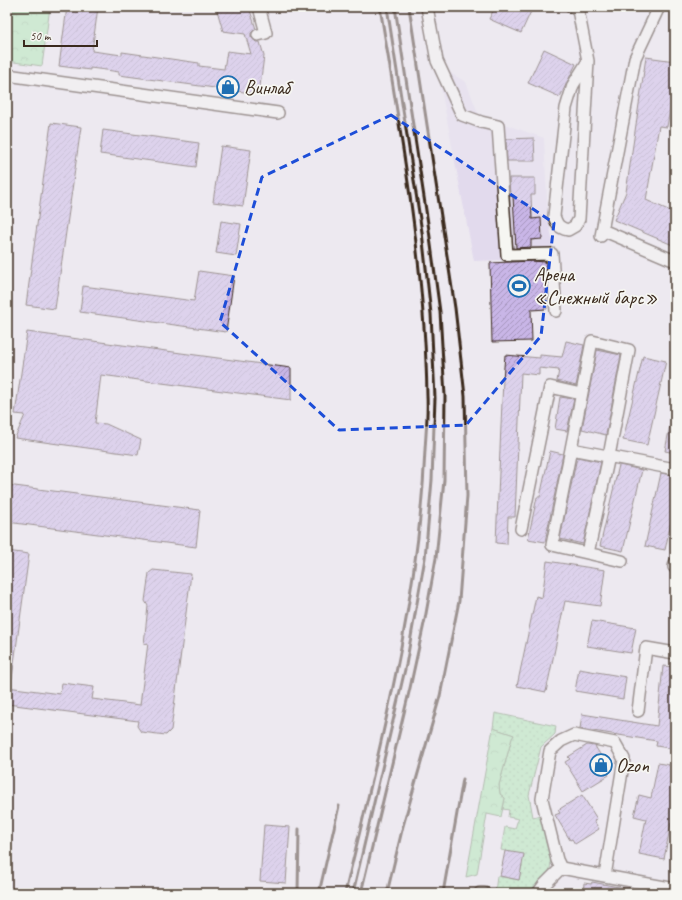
<svg xmlns="http://www.w3.org/2000/svg" width="682" height="900" viewBox="0 0 682 900" font-family="Caveat,sans-serif">
  <style>
    .built { fill: #e2daed }
    .grass { fill: url(#grass-dots); stroke: #728966 }
    .forest { fill: url(#forest-crowns); stroke: #728966 }
    .building { fill: url(#building-hatch); stroke: #3b2a1e }
    .lines { fill: none; stroke-linecap: round; stroke-linejoin: round }
    .minor-casing { stroke: #3b2a1e; stroke-width: 14 }
    .minor { stroke: #f6f6f2; stroke-width: 11 }
    .rail { stroke: #3b2a1e; stroke-width: 3 }
    .marked { fill: none; stroke: #1d4ed8; stroke-width: 3; stroke-dasharray: 8 5; stroke-linejoin: round }
    .labels { text-anchor: middle; stroke-width: 3.5; stroke-linejoin: round; paint-order: stroke }
    .poi-label { font-size: 20px; fill: #3b2a1e; stroke: #f6f6f2; text-anchor: start }
  </style>
  <defs>
    <pattern id="grass-dots" width="8" height="8" patternUnits="userSpaceOnUse"><rect width="8" height="8" fill="#aae8af"/><path d="M2 2h.1M6 6h.1" fill="none" stroke="#93c796" stroke-width="1.8" stroke-linecap="round"/></pattern>
    <pattern id="forest-crowns" width="20" height="18" patternUnits="userSpaceOnUse"><rect width="20" height="18" fill="#aae8af"/><path d="M2 6a3 3 0 1 1 6 0M12 15a3 3 0 1 1 6 0" fill="none" stroke="#93c796"/></pattern>
    <pattern id="building-hatch" width="6" height="6" patternUnits="userSpaceOnUse"><rect width="6" height="6" fill="#c9b6e7"/><path d="M-1 1l2-2M0 6l6-6M5 7l2-2" fill="none" stroke="#a494bb"/></pattern>
  </defs>
  <rect width="100%" height="100%" fill="#ede9f0"/>
  <filter id="ink" filterUnits="userSpaceOnUse"><feTurbulence type="fractalNoise" baseFrequency=".025" numOctaves="2"/><feDisplacementMap in="SourceGraphic" scale="8" xChannelSelector="R" yChannelSelector="G"/><feConvolveMatrix kernelMatrix="1 2 1 2 8 2 1 2 1" color-interpolation-filters="sRGB"/></filter>
  <g filter="url(#ink)">
    <path class="built" d="M 445,70 L 466,82 L 479,115 L 544,138 L 548,219 L 556,258 L 474,261 L 438,73 Z"/>
    <path class="grass" d="M 495,713 L 556,726 L 555,734 L 541,747 L 529,795 L 533,817 L 540,815 C 544,826 555,861 549,871 C 545,879 537,886 531,893 L 495,893 L 497,876 L 519,880 L 524,855 L 501,850 L 505,827 L 515,829 L 517,822 L 519,819 L 508,817 L 509,810 L 503,809 L 505,798 L 500,794 L 499,785 L 512,738 L 514,735 L 493,728 Z"/>
    <path class="forest" d="M 7,7 L 50,7 L 42,66 L 7,61 Z
      M 493,728 L 514,735 L 512,738 L 499,785 L 500,794 L 505,798 L 501,817 L 487,814 L 477,874 L 466,877 Z"/>
    <path class="building" d="M 67,7 L 98,7 L 92,51 L 122,55 L 122,52 L 199,63 L 199,66 L 224,69 L 227,51 L 251,54 L 245,34 L 223,31 L 216,7 L 249,7 L 256,29 L 251,33 L 251,37 L 256,42 L 260,42 L 264,56 L 259,94 L 119,75 L 119,72 L 106,70 L 90,68 L 90,70 L 59,66 Z
      M 495,7 L 533,7 L 521,33 L 489,19 Z
      M 544,49 L 576,64 L 560,97 L 528,83 Z
      M 646,57 L 675,61 L 675,84 L 674,84 L 667,127 L 659,126 L 646,200 L 675,213 L 675,246 L 614,220 L 626,192 Z
      M 51,123 L 81,127 L 55,309 L 26,305 Z
      M 103,130 L 199,143 L 196,167 L 100,154 Z
      M 534,138 L 535,161 L 507,161 L 506,139 Z
      M 221,146 L 251,150 L 243,206 L 213,202 Z
      M 509,178 L 535,178 L 535,195 L 531,195 L 532,219 L 541,218 L 542,239 L 531,240 L 531,247 L 516,248 L 513,196 L 510,196 Z
      M 221,221 L 241,224 L 236,256 L 216,253 Z
      M 532,261 L 546,262 L 547,309 L 531,310 L 532,341 L 492,342 L 490,263 Z
      M 199,271 L 234,276 L 226,332 L 80,312 L 83,286 L 194,301 Z
      M 27,332 L 291,368 L 291,400 L 101,375 L 95,423 L 106,424 L 141,440 L 138,455 L 15,438 L 25,415 L 15,414 Z
      M 566,341 L 584,345 L 576,386 L 557,381 L 559,370 L 539,368 L 539,375 L 521,373 L 515,517 L 508,517 L 507,544 L 496,543 L 503,379 L 505,355 L 540,358 L 540,355 L 562,357 Z
      M 597,350 L 621,355 L 606,435 L 582,429 Z
      M 643,356 L 666,361 L 647,445 L 623,440 Z
      M 560,397 L 574,399 L 567,431 L 555,429 Z
      M 671,420 L 675,420 L 675,453 L 665,451 Z
      M 550,451 L 563,454 L 545,542 L 528,539 L 537,497 L 540,497 Z
      M 577,457 L 601,462 L 583,544 L 560,539 Z
      M 619,465 L 642,470 L 623,551 L 600,546 Z
      M 661,473 L 675,476 L 675,504 L 665,550 L 645,546 Z
      M 7,485 L 200,510 L 196,547 L 7,522 Z
      M 7,551 L 29,554 L 12,678 L 7,678 Z
      M 547,561 L 605,570 L 600,606 L 565,601 L 546,692 L 517,686 L 536,596 L 542,598 Z
      M 153,570 L 191,574 L 171,730 L 166,735 L 141,732 L 137,726 L 138,721 L 7,704 L 7,687 L 60,694 L 62,683 L 94,687 L 92,699 L 140,705 L 148,643 L 144,644 L 148,606 L 145,601 L 149,573 Z
      M 592,621 L 636,628 L 631,653 L 587,646 Z
      M 663,666 L 675,667 L 675,749 L 656,746 L 657,741 L 580,729 L 582,714 L 657,726 Z
      M 579,669 L 626,677 L 623,699 L 575,691 Z
      M 587,745 L 595,746 L 607,766 L 604,768 L 609,775 L 583,791 L 565,762 L 570,759 L 568,757 Z
      M 658,763 L 675,766 L 675,824 L 671,823 L 664,859 L 639,854 L 646,819 L 634,816 L 639,795 L 651,798 Z
      M 582,795 L 597,819 L 594,821 L 599,829 L 575,844 L 572,839 L 570,840 L 555,815 L 560,813 L 558,810 Z
      M 264,825 L 290,827 L 286,883 L 260,881 Z
      M 505,851 L 524,854 L 519,880 L 500,876 Z
      M 592,882 L 629,889 L 629,893 L 583,893 L 584,883 L 591,884 Z"/>
    <g class="lines">
      <g class="minor-casing">
        <path id="minor" d="M 427,7 L 437,61 L 462,115 L 481,122 L 498,126 L 507,255 L 552,254 L 556,311
          M 572,7 L 578,10 L 588,61 L 579,219 L 575,226 L 568,230 C 559,228 557,225 554,216 L 566,108 L 573,85 L 588,61
          M 258,35 L 266,33 L 259,7
          M 7,75 L 278,113
          M 607,232 L 675,261
          M 601,236 L 635,58 L 659,7
          M 571,449 L 592,341 L 629,350 L 609,456 L 588,553
          M 521,529 L 550,387 L 581,394
          M 622,561 L 552,545 L 571,449 L 675,469
          M 674,567 L 675,563
          M 638,711 L 646,648 L 675,653
          M 561,868 L 557,860 L 542,799 L 550,751 L 561,741 L 574,735 L 615,743 L 624,759 L 605,876
          M 480,893 L 484,893
          M 538,893 L 544,885 L 561,868 L 670,888 L 675,891"/>
      </g>
      <use href="#minor" class="minor"/>
      <path class="rail" d="M 298,893 L 299,829
        M 319,893 L 339,806
        M 345,893 C 380,747 419,601 425,450 C 426,432 428,414 427,396 C 425,265 401,136 380,7
        M 353,893 L 406,665 L 425,558 L 432,480 L 435,398 L 431,314 L 422,232 L 387,7
        M 361,893 L 410,688 L 425,619 L 436,558 L 444,480 L 445,396 L 440,312 L 429,230 L 395,7
        M 387,893 L 403,826 L 440,696 L 459,601 L 467,496 L 465,396 L 455,308 L 409,7
        M 443,893 L 463,779"/>
    </g>
  </g>
  <path d="M0 0H682V900H0ZM 391,115 L 554,223 L 541,336 L 466,425 L 339,430 L 220,322 L 262,177 Z" fill="#ede9f0" fill-opacity=".55" fill-rule="evenodd"/>
  <path class="marked" d="M 391,115 L 554,223 L 541,336 L 466,425 L 339,430 L 220,322 L 262,177 Z"/>
  <defs>
    <g id="shop-ring" transform="scale(1.15)"><circle r="9.5" fill="#f6f6f2" stroke="#1f6fb2" stroke-width="1.5"/><path d="M-5-2.5h2.3a2.7 3.5 0 0 1 5.4 0H5L5.5 6h-11ZM-1.5-2.5h3a1.5 2.3 0 0 0-3 0Z" fill="#1f6fb2"/></g>
    <g id="stadium-ring" transform="scale(1.15)"><circle r="9.5" fill="#f6f6f2" stroke="#1f6fb2" stroke-width="1.5"/><path d="M0-5a6.5 5 0 1 0 0 10a6.5 5 0 1 0 0-10ZM-3.5-1.8h7v3.6h-7Z" fill="#1f6fb2"/></g>
  </defs>
  <g fill-rule="evenodd">
    <use href="#shop-ring" x="228" y="87"/>
    <use href="#stadium-ring" x="519" y="286"/>
    <use href="#shop-ring" x="601" y="765"/>
  </g>
  <g class="labels">
    <g class="poi-label">
      <text x="244" y="94">Винлаб</text>
      <text x="534" y="281">Арена<tspan x="534" dy="23">«Снежный барс»</tspan></text>
      <text x="616" y="772">Ozon</text>
    </g>
  </g>
  <rect width="682" height="900" fill="none" stroke="#f6f6f2" stroke-width="24"/>
  <rect x="12" y="12" width="658" height="876" fill="none" stroke="#3b2a1e" stroke-width="1.5" filter="url(#ink)"/>
  <path d="M24 40v6h73v-6" fill="none" stroke="#3b2a1e" stroke-width="2"/>
  <text x="30" y="40" font-size="12" fill="#3b2a1e" stroke="#f6f6f2" stroke-width="3" paint-order="stroke">50 m</text>
</svg>
